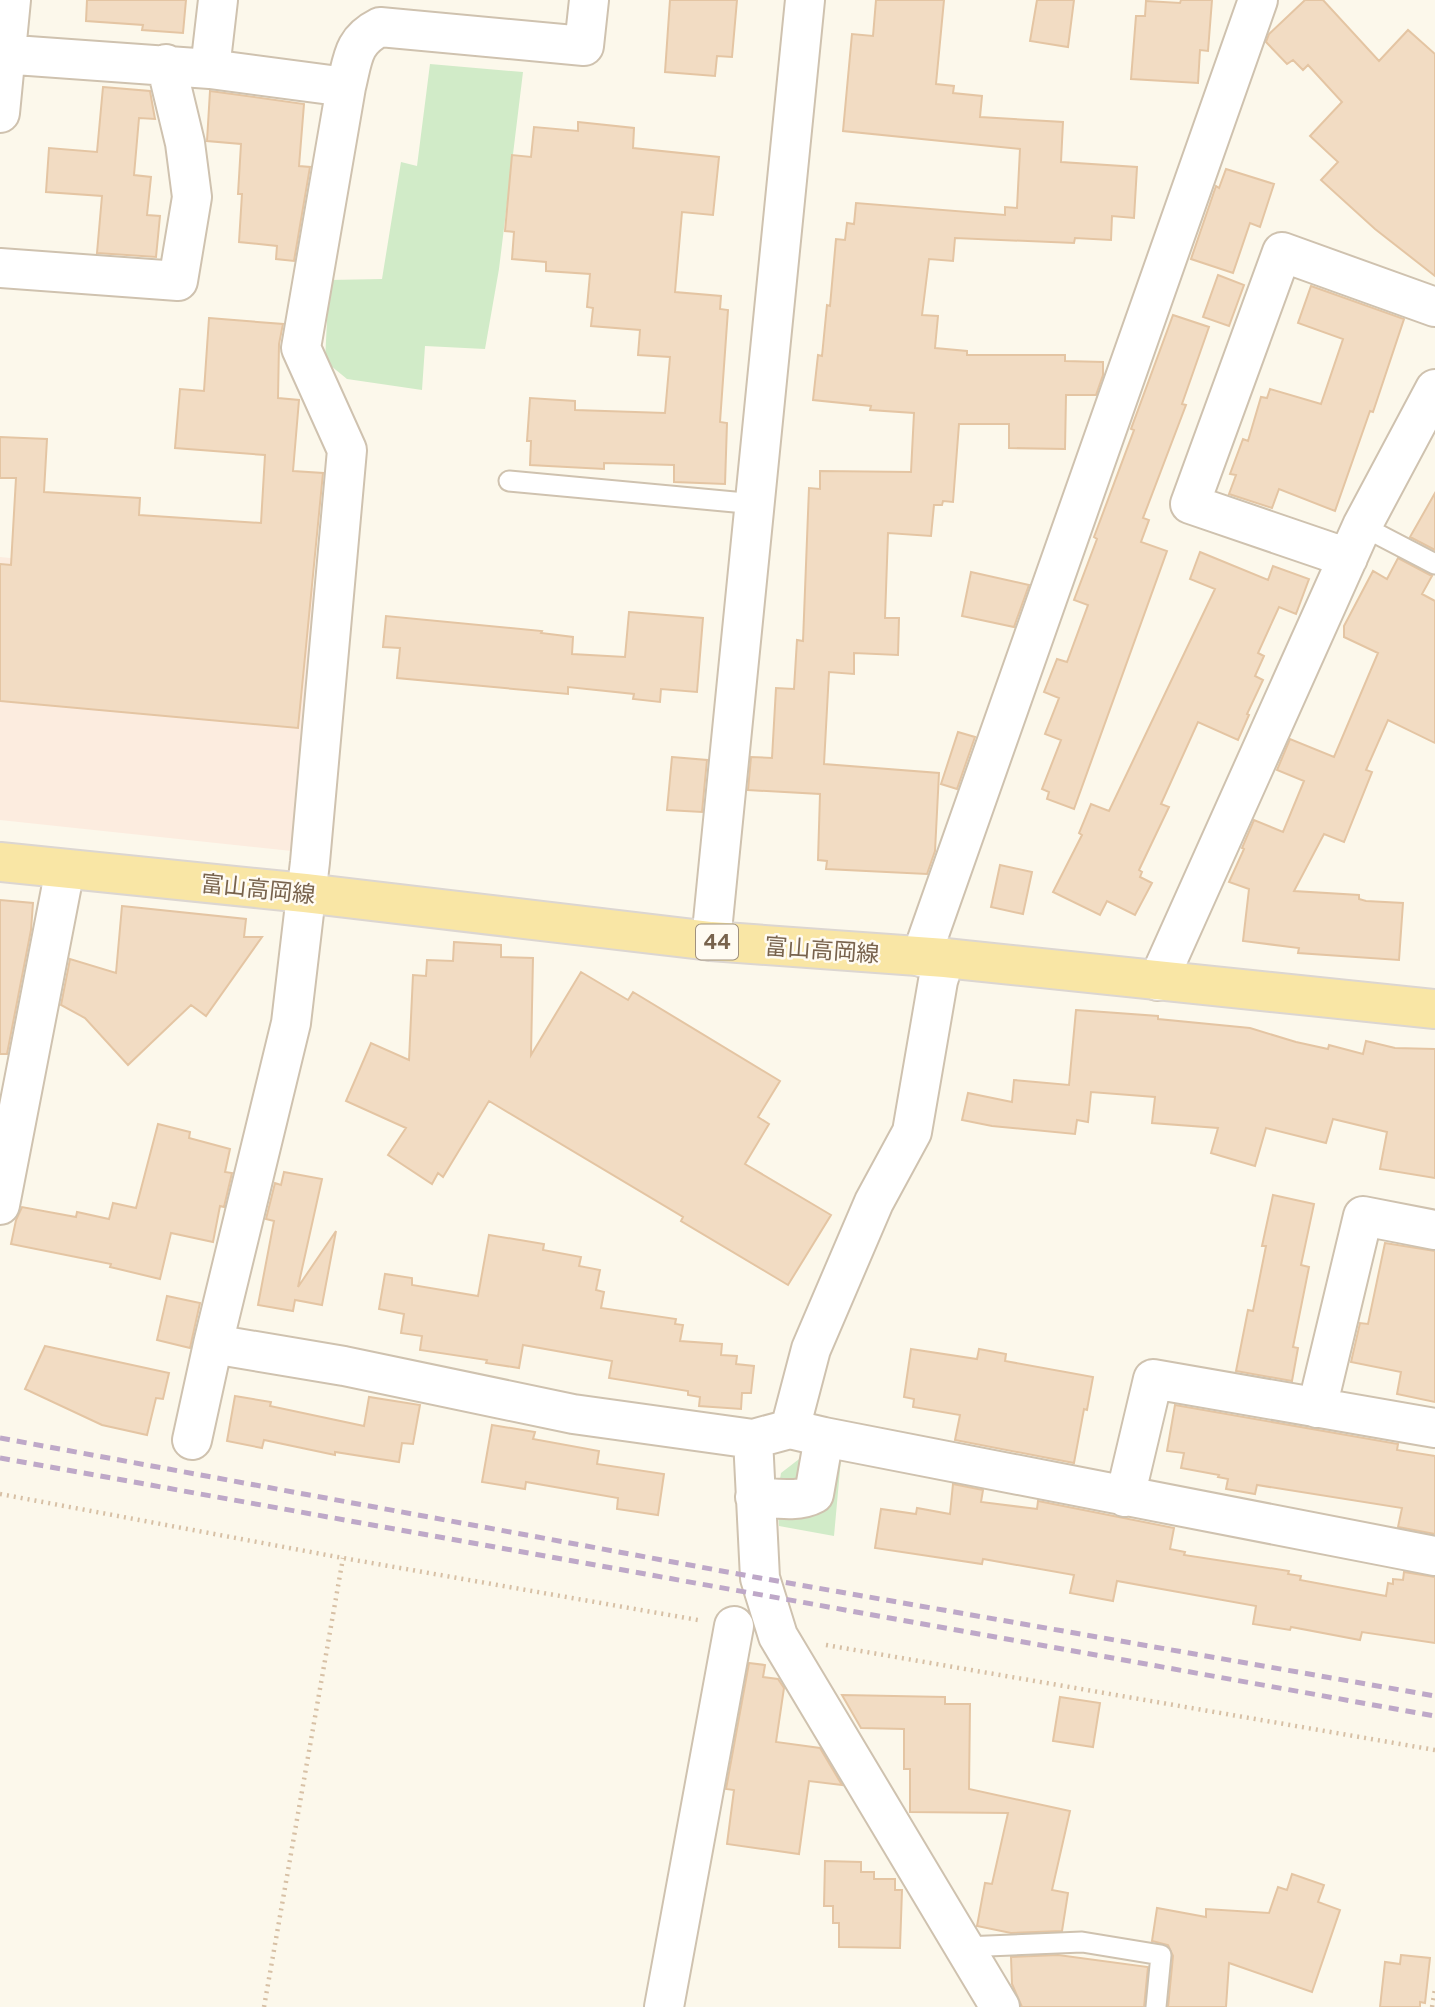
<svg xmlns="http://www.w3.org/2000/svg" width="1435" height="2007" viewBox="0 0 1435 2007" font-family="'Public Sans','Noto Sans JP',sans-serif">
  <style>
    .commercial { fill: #fcecdf }
    .green { fill: #d1ebc8 }
    .building { fill: #f2dcc3; stroke: #e4c5a3; stroke-width: 2 }
    .lines { fill: none; stroke-linecap: round; stroke-linejoin: round }
    .lane-casing { stroke: #cfc2af; stroke-width: 23 }
    .street-casing { stroke: #cfc2af; stroke-width: 42 }
    .primary-casing { stroke: #dcd6d1; stroke-width: 42 }
    .path { stroke: #d7c0a5; stroke-width: 4.5; stroke-dasharray: 2 5; stroke-linecap: butt }
    .lane { stroke: #fff; stroke-width: 19 }
    .street { stroke: #fff; stroke-width: 38 }
    .primary { stroke: #f9e6a5; stroke-width: 38 }
    .rail { stroke: #bea8c8; stroke-width: 5; stroke-dasharray: 10 7; stroke-linecap: butt }
    .labels { text-anchor: middle; stroke-width: 5; stroke-linejoin: round; paint-order: stroke }
    .shield { fill: #fffbf2; stroke: #a0917e; stroke-width: 2 }
    .shield-label { font-size: 21px; font-weight: bold; fill: #78634d }
    .street-label { font-size: 23px; fill: #78634d; stroke: #fffbf2 }
  </style>
  <rect width="100%" height="100%" fill="#fcf8eb"/>
  <path class="commercial" d="M 0,557 L 324,589 L 301,852 L 0,820 Z"/>
  <path class="green" d="M 430,64 L 523,72 L 499,269 L 485,349 L 425,346 L 422,390 L 347,379 L 325,361 L 329,280 L 382,279 L 401,162 L 417,166 Z
    M 803,1456 L 841,1459 L 834,1536 L 779,1526 L 777,1498 L 781,1473 Z"/>
  <path class="building" d="M 87,0 L 186,0 L 183,33 L 142,30 L 143,25 L 86,21 Z
    M 670,0 L 737,0 L 732,57 L 717,56 L 715,76 L 665,72 Z
    M 876,0 L 944,0 L 936,84 L 954,86 L 953,93 L 982,96 L 980,117 L 1063,122 L 1061,162 L 1137,167 L 1134,218 L 1112,216 L 1111,240 L 1075,238 L 1074,243 L 955,238 L 953,261 L 929,259 L 922,315 L 938,316 L 935,348 L 967,351 L 967,355 L 1065,355 L 1065,361 L 1103,362 L 1103,375 L 1096,395 L 1066,395 L 1065,449 L 1009,448 L 1009,424 L 959,424 L 953,502 L 943,501 L 942,505 L 934,505 L 931,536 L 888,533 L 885,618 L 899,618 L 898,655 L 854,653 L 854,674 L 829,672 L 824,764 L 939,773 L 935,851 L 927,874 L 826,869 L 827,861 L 818,860 L 820,794 L 748,790 L 751,757 L 772,758 L 776,688 L 794,689 L 797,640 L 803,641 L 809,488 L 820,489 L 820,471 L 911,472 L 914,413 L 870,410 L 871,406 L 813,400 L 818,355 L 822,356 L 827,305 L 830,306 L 836,239 L 845,240 L 847,223 L 854,224 L 856,203 L 1005,215 L 1005,207 L 1017,208 L 1020,149 L 843,131 L 852,34 L 873,36 Z
    M 1037,0 L 1074,0 L 1068,47 L 1030,41 Z
    M 1181,0 L 1212,0 L 1208,51 L 1200,50 L 1198,83 L 1131,79 L 1136,16 L 1145,16 L 1146,1 L 1180,3 Z
    M 1305,0 L 1323,0 L 1379,61 L 1408,30 L 1435,54 L 1435,276 L 1375,229 L 1321,180 L 1338,162 L 1310,136 L 1342,102 L 1308,65 L 1303,70 L 1293,60 L 1287,64 L 1266,42 L 1269,34 Z
    M 103,87 L 150,91 L 155,119 L 139,118 L 134,175 L 151,177 L 147,215 L 160,216 L 156,257 L 97,253 L 102,196 L 46,192 L 49,148 L 97,152 Z
    M 210,91 L 304,104 L 299,166 L 310,167 L 294,261 L 276,259 L 277,246 L 239,242 L 242,194 L 238,194 L 241,144 L 207,141 Z
    M 578,122 L 634,128 L 633,148 L 719,157 L 713,215 L 682,212 L 675,292 L 721,296 L 720,309 L 728,310 L 720,422 L 727,423 L 725,484 L 674,482 L 674,465 L 604,463 L 604,469 L 530,465 L 531,441 L 527,441 L 530,398 L 575,401 L 575,410 L 665,413 L 670,357 L 638,355 L 640,330 L 591,326 L 593,308 L 587,307 L 590,274 L 546,271 L 546,262 L 512,259 L 514,232 L 505,231 L 512,155 L 531,157 L 534,127 L 578,131 Z
    M 1226,169 L 1274,184 L 1260,227 L 1250,223 L 1233,273 L 1191,259 L 1216,186 L 1219,188 Z
    M 1218,275 L 1244,285 L 1229,326 L 1203,317 Z
    M 1311,286 L 1404,319 L 1373,412 L 1370,411 L 1335,511 L 1279,489 L 1272,508 L 1229,494 L 1236,475 L 1230,474 L 1243,439 L 1248,441 L 1261,397 L 1267,398 L 1270,389 L 1321,404 L 1343,339 L 1298,323 Z
    M 1173,315 L 1209,327 L 1182,404 L 1186,405 L 1143,518 L 1149,520 L 1141,542 L 1167,551 L 1074,809 L 1047,799 L 1049,792 L 1042,789 L 1061,740 L 1045,734 L 1059,698 L 1044,692 L 1057,659 L 1067,662 L 1088,605 L 1074,600 L 1097,539 L 1094,537 L 1134,430 L 1131,429 Z
    M 209,318 L 283,324 L 279,344 L 278,398 L 299,400 L 293,471 L 323,473 L 298,728 L 0,701 L 0,564 L 11,565 L 16,478 L 0,478 L 0,437 L 47,439 L 44,492 L 140,498 L 139,515 L 261,523 L 265,455 L 175,448 L 180,389 L 204,391 Z
    M 1435,493 L 1435,550 L 1410,537 Z
    M 1200,552 L 1268,580 L 1273,566 L 1309,579 L 1296,614 L 1279,607 L 1258,653 L 1264,656 L 1255,676 L 1263,680 L 1247,714 L 1249,715 L 1238,740 L 1198,722 L 1161,804 L 1169,807 L 1139,870 L 1142,872 L 1140,877 L 1152,883 L 1135,915 L 1107,901 L 1100,915 L 1053,892 L 1082,835 L 1079,833 L 1091,804 L 1109,811 L 1215,589 L 1190,579 Z
    M 1398,558 L 1432,576 L 1422,594 L 1435,601 L 1435,743 L 1388,720 L 1366,770 L 1372,772 L 1344,842 L 1324,834 L 1294,891 L 1359,895 L 1359,899 L 1366,901 L 1403,903 L 1399,960 L 1298,953 L 1299,948 L 1243,941 L 1249,889 L 1229,882 L 1244,849 L 1242,848 L 1254,820 L 1283,832 L 1304,781 L 1277,770 L 1290,739 L 1334,757 L 1378,653 L 1344,637 L 1344,626 L 1373,571 L 1387,579 Z
    M 971,572 L 1029,585 L 1014,627 L 962,616 Z
    M 629,612 L 703,618 L 697,692 L 661,689 L 660,702 L 633,699 L 634,694 L 568,687 L 568,694 L 397,678 L 400,648 L 383,647 L 386,616 L 542,631 L 541,633 L 573,637 L 572,654 L 625,657 Z
    M 958,732 L 975,737 L 957,789 L 941,784 Z
    M 672,757 L 707,760 L 702,812 L 667,810 Z
    M 1000,865 L 1032,872 L 1023,914 L 991,907 Z
    M 0,900 L 33,903 L 31,930 L 7,1054 L 0,1054 Z
    M 122,906 L 246,919 L 244,937 L 262,937 L 206,1016 L 191,1005 L 128,1065 L 85,1018 L 61,1005 L 70,959 L 116,973 Z
    M 454,942 L 501,945 L 501,957 L 533,958 L 531,1055 L 581,972 L 628,1000 L 633,992 L 780,1081 L 758,1117 L 769,1124 L 745,1164 L 831,1215 L 788,1285 L 681,1221 L 683,1217 L 489,1101 L 443,1177 L 438,1173 L 432,1184 L 388,1155 L 406,1128 L 346,1101 L 371,1043 L 409,1060 L 413,975 L 426,976 L 427,960 L 453,961 Z
    M 1076,1010 L 1158,1016 L 1158,1019 L 1250,1028 L 1296,1042 L 1328,1049 L 1329,1045 L 1363,1054 L 1366,1041 L 1395,1048 L 1435,1049 L 1435,1178 L 1380,1169 L 1387,1132 L 1333,1119 L 1326,1143 L 1266,1128 L 1255,1166 L 1211,1153 L 1218,1128 L 1152,1123 L 1155,1097 L 1091,1092 L 1088,1122 L 1077,1120 L 1075,1134 L 992,1126 L 962,1120 L 968,1093 L 1012,1102 L 1014,1080 L 1069,1085 Z
    M 158,1124 L 190,1132 L 189,1138 L 230,1149 L 225,1172 L 232,1173 L 224,1207 L 220,1206 L 213,1242 L 171,1233 L 160,1279 L 110,1267 L 111,1264 L 11,1244 L 16,1220 L 22,1207 L 76,1217 L 77,1212 L 109,1219 L 113,1203 L 136,1208 Z
    M 284,1172 L 322,1179 L 298,1287 L 336,1231 L 322,1305 L 295,1300 L 293,1311 L 258,1305 L 274,1221 L 266,1219 L 275,1183 L 281,1185 Z
    M 1273,1195 L 1314,1204 L 1301,1265 L 1309,1267 L 1293,1347 L 1298,1348 L 1292,1381 L 1236,1371 L 1248,1310 L 1253,1311 L 1266,1246 L 1262,1246 Z
    M 489,1235 L 544,1244 L 543,1250 L 581,1257 L 579,1266 L 600,1270 L 596,1290 L 604,1292 L 601,1308 L 676,1319 L 675,1324 L 683,1325 L 680,1341 L 722,1344 L 721,1355 L 737,1356 L 736,1364 L 754,1366 L 751,1393 L 742,1393 L 741,1409 L 699,1406 L 700,1397 L 688,1395 L 688,1391 L 609,1378 L 612,1361 L 523,1345 L 519,1368 L 486,1363 L 487,1360 L 420,1350 L 422,1336 L 401,1333 L 404,1314 L 379,1309 L 385,1274 L 412,1278 L 412,1285 L 478,1296 Z
    M 1385,1243 L 1435,1251 L 1435,1402 L 1397,1394 L 1401,1372 L 1351,1362 L 1360,1323 L 1368,1324 Z
    M 167,1296 L 200,1303 L 190,1348 L 157,1340 Z
    M 45,1346 L 169,1373 L 163,1399 L 156,1398 L 147,1435 L 102,1425 L 25,1389 Z
    M 911,1349 L 977,1359 L 979,1349 L 1006,1354 L 1005,1361 L 1093,1377 L 1087,1410 L 1084,1409 L 1074,1463 L 955,1440 L 960,1415 L 913,1407 L 914,1399 L 904,1397 Z
    M 235,1396 L 271,1402 L 270,1406 L 364,1426 L 369,1397 L 420,1405 L 413,1444 L 402,1443 L 399,1462 L 335,1452 L 335,1455 L 264,1440 L 262,1448 L 227,1441 Z
    M 1175,1405 L 1398,1444 L 1397,1450 L 1435,1456 L 1435,1534 L 1398,1527 L 1402,1508 L 1257,1485 L 1255,1494 L 1226,1489 L 1228,1479 L 1218,1477 L 1219,1475 L 1181,1468 L 1184,1453 L 1167,1451 Z
    M 492,1425 L 535,1432 L 533,1439 L 599,1451 L 597,1464 L 664,1474 L 658,1515 L 617,1509 L 618,1498 L 526,1482 L 525,1489 L 482,1482 Z
    M 953,1484 L 983,1490 L 981,1502 L 1037,1509 L 1038,1501 L 1174,1528 L 1170,1549 L 1185,1552 L 1184,1555 L 1289,1571 L 1288,1574 L 1301,1576 L 1300,1580 L 1386,1596 L 1388,1583 L 1393,1584 L 1393,1579 L 1403,1580 L 1404,1572 L 1435,1577 L 1435,1643 L 1362,1632 L 1360,1640 L 1291,1627 L 1290,1630 L 1253,1624 L 1256,1606 L 1117,1581 L 1113,1601 L 1070,1593 L 1074,1575 L 983,1559 L 982,1564 L 875,1548 L 881,1509 L 916,1514 L 917,1508 L 950,1514 Z
    M 749,1663 L 765,1665 L 763,1677 L 778,1679 L 784,1688 L 776,1742 L 820,1748 L 842,1785 L 809,1781 L 799,1854 L 727,1844 L 734,1790 L 726,1789 Z
    M 842,1695 L 945,1697 L 945,1704 L 970,1704 L 969,1789 L 1070,1811 L 1052,1890 L 1068,1893 L 1062,1931 L 1011,1933 L 977,1926 L 985,1883 L 992,1884 L 1008,1813 L 910,1812 L 910,1769 L 904,1769 L 904,1729 L 861,1728 Z
    M 1060,1697 L 1100,1703 L 1093,1747 L 1053,1741 Z
    M 825,1861 L 861,1862 L 861,1872 L 874,1872 L 874,1879 L 895,1879 L 895,1890 L 902,1890 L 900,1948 L 839,1947 L 839,1923 L 833,1923 L 833,1906 L 824,1906 Z
    M 1292,1874 L 1324,1885 L 1318,1902 L 1340,1910 L 1312,1992 L 1229,1963 L 1226,2007 L 1168,2007 L 1173,1956 L 1168,1945 L 1152,1941 L 1157,1908 L 1206,1917 L 1206,1909 L 1269,1913 L 1278,1887 L 1287,1890 Z
    M 1058,1955 L 1148,1967 L 1144,2007 L 1022,2007 L 1012,1984 L 1011,1957 Z
    M 1401,1955 L 1430,1958 L 1425,2003 L 1420,2002 L 1420,2007 L 1380,2007 L 1385,1962 L 1400,1964 Z"/>
  <g class="lines">
    <g class="lane-casing">
      <path id="lane" d="M 509,481 L 756,504
        M 1362,526 L 1435,564
        M 964,1947 L 1082,1942 L 1161,1955 L 1156,2007"/>
    </g>
    <g class="street-casing">
      <path id="street" d="M 0,54 L 210,69 L 218,0
        M 210,69 L 346,87 C 353,59 352,41 380,27 L 584,46 L 589,0
        M 346,87 L 301,348 L 347,450 L 310,862 L 291,1023 L 213,1344 L 344,1366 L 573,1414 L 753,1439 L 790,1429 L 811,1349 L 874,1202 L 912,1132 L 938,981 L 945,958
        M 0,113 L 11,0
        M 0,268 L 178,281 L 192,197 L 185,143 L 166,64
        M 1348,558 L 1190,504 L 1282,252 L 1435,307
        M 711,941 L 805,0
        M 921,957 L 1258,0
        M 1158,981 L 1362,526 L 1435,389
        M 0,1205 L 65,869
        M 1317,1408 L 1363,1216 L 1435,1230
        M 790,1429 L 824,1437 L 1435,1556
        M 753,1439 L 760,1578 L 778,1636 L 1000,2007
        M 192,1440 L 213,1344
        M 755,1497 C 773,1498 798,1503 814,1494 L 824,1437
        M 1125,1497 L 1153,1379 L 1435,1428
        M 664,2007 L 734,1626"/>
    </g>
    <g class="primary-casing">
      <path id="primary" d="M 0,862 L 305,893 L 711,941 L 945,958 L 1435,1009"/>
    </g>
    <path class="path" d="M 0,1494 L 343,1558 L 698,1620
      M 826,1645 L 1435,1750
      M 264,2007 L 343,1558
      M 1432,2007 L 1435,1989"/>
    <use href="#lane" class="lane"/>
    <use href="#street" class="street"/>
    <use href="#primary" class="primary"/>
    <path class="rail" d="M 0,1438 L 760,1578 L 1435,1696
      M 0,1458 L 1435,1716"/>
  </g>
  <g class="labels">
    <rect class="shield" x="696" y="924.5" width="42" height="35" rx="5"/>
    <g class="shield-label">
      <text x="717" y="949">44</text>
    </g>
    <g class="street-label">
      <text transform="translate(258 889) rotate(6)" y="8">富山高岡線</text>
      <text transform="translate(822 950) rotate(4)" y="8">富山高岡線</text>
    </g>
  </g>
</svg>
